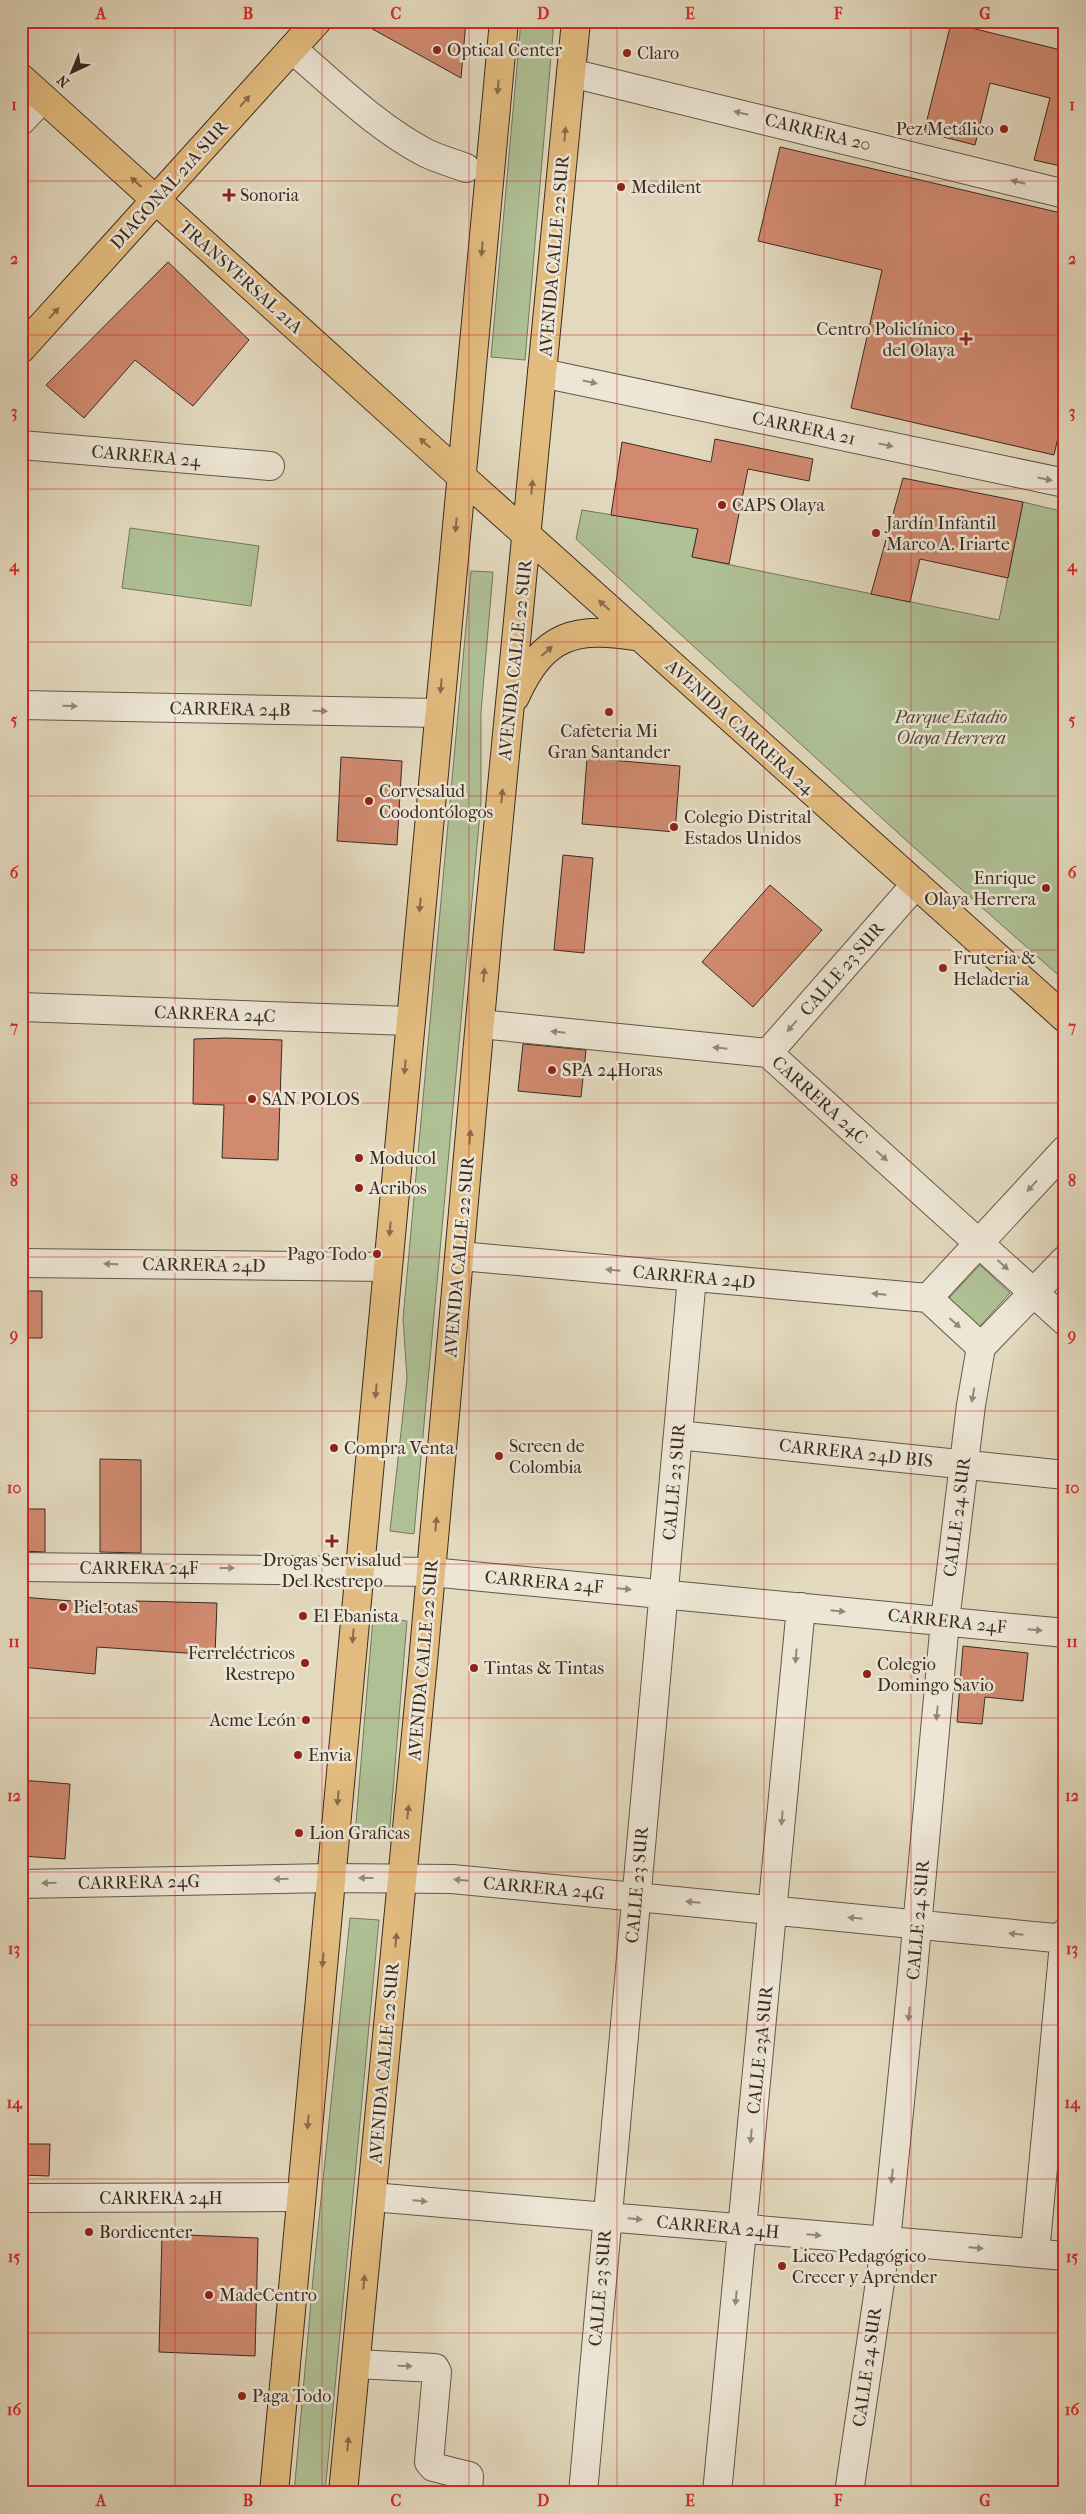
<svg xmlns="http://www.w3.org/2000/svg" width="1086" height="2514" viewBox="0 0 1086 2514" font-family="'IM FELL French Canon',serif">
  <style>
    .green { fill: #afc095; stroke: #74765c }
    .building { fill: #d18a70; stroke: #3a2b24 }
    .lines { fill: none; stroke-linecap: round; stroke-linejoin: round }
    .minor-casing { stroke: #64564a; stroke-width: 30 }
    .major-casing { stroke: #3a2b24; stroke-width: 30 }
    .minor { stroke: #ede6d5; stroke-width: 28 }
    .major { stroke: #e2bc7f; stroke-width: 28 }
    .oneway { fill: #866c4d }
    .oneway2 { fill: #94887c }
    .grid { fill: none; stroke: #d62828; stroke-width: 1; stroke-opacity: 0.55 }
    .poi-dot { fill: #8f2418; stroke: #ede6d5; stroke-width: 2 }
    .labels { text-anchor: middle; stroke-width: 5; stroke-linejoin: round; paint-order: stroke }
    .poi-label { font-size: 18px; fill: #3a2b24; stroke: #ede6d5; text-anchor: start }
    .street-label { font-size: 18px; fill: #3a2b24; stroke: #ede6d5 }
    .park-label { font-size: 18px; font-style: italic; fill: #51493b; stroke: #ede6d5 }
    .neatline { fill: none; stroke: #d62828; stroke-width: 2 }
    .grid-label { font-size: 16px; text-anchor: middle; font-weight: bold; fill: #d62828 }
  </style>
  <rect width="100%" height="100%" fill="#e3d9be"/>
  <filter id="stains"><feTurbulence type="fractalNoise" baseFrequency=".004" numOctaves="4"/><feColorMatrix values="0 0 0 0 .2 0 0 0 0 .09 0 0 0 0 .02 0 0 0 .5 -.17"/></filter>
  <radialGradient id="worn" r=".72"><stop offset=".6" stop-color="#630" stop-opacity="0"/><stop offset="1" stop-color="#630" stop-opacity=".3"/></radialGradient>
  <path class="green" d="M 521,21 L 554,21 L 525,360 L 491,357 Z
    M 1023,502 L 1065,512 L 1065,981 L 908,842 L 576,539 L 582,510 L 698,529 L 692,557 L 999,620 Z
    M 130,528 L 259,546 L 251,606 L 122,588 Z
    M 471,571 L 493,572 L 481,712 L 481,802 L 414,1534 L 390,1531 L 407,1378 L 403,1319 Z
    M 980,1265 L 1010,1293 L 979,1327 L 948,1299 Z
    M 373,1618 L 407,1621 L 389,1838 L 355,1835 Z
    M 350,1918 L 379,1920 L 325,2493 L 294,2493 L 314,2268 Z"/>
  <path class="building" d="M 358,21 L 466,21 L 461,78 Z
    M 951,23 L 1065,51 L 1065,167 L 1034,160 L 1050,98 L 990,83 L 975,145 L 924,132 Z
    M 780,147 L 1065,214 L 1065,407 L 1054,455 L 851,408 L 882,270 L 758,241 Z
    M 168,262 L 249,340 L 193,406 L 135,360 L 84,418 L 46,385 Z
    M 715,439 L 813,459 L 809,481 L 748,469 L 729,564 L 692,557 L 698,529 L 611,515 L 622,442 L 711,462 Z
    M 903,478 L 1023,502 L 1008,578 L 920,559 L 910,602 L 871,594 Z
    M 341,757 L 402,761 L 397,845 L 337,841 Z
    M 587,758 L 680,766 L 675,832 L 582,824 Z
    M 563,855 L 593,858 L 584,953 L 554,950 Z
    M 770,885 L 822,930 L 753,1007 L 702,962 Z
    M 226,1038 L 282,1040 L 278,1160 L 222,1158 L 224,1105 L 193,1104 L 194,1039 Z
    M 523,1044 L 586,1050 L 581,1097 L 518,1091 Z
    M 21,1291 L 42,1291 L 42,1338 L 21,1338 Z
    M 100,1459 L 141,1460 L 141,1553 L 100,1552 Z
    M 21,1509 L 45,1509 L 45,1552 L 21,1551 Z
    M 21,1597 L 136,1606 L 136,1601 L 217,1603 L 215,1655 L 97,1647 L 95,1674 L 21,1667 Z
    M 963,1646 L 1028,1653 L 1023,1701 L 985,1697 L 982,1724 L 957,1722 Z
    M 21,1780 L 70,1784 L 65,1859 L 21,1856 Z
    M 21,2144 L 50,2144 L 49,2176 L 21,2175 Z
    M 162,2234 L 258,2238 L 255,2356 L 159,2352 Z"/>
  <g class="lines">
    <g class="minor-casing">
      <path id="minor" d="M 292,49 C 335,85 376,127 426,153 C 438,159 453,163 466,168
        M 571,73 L 1065,194
        M 21,121 L 43,98
        M 542,373 L 1065,483
        M 21,445 L 270,466
        M 21,705 L 438,713
        M 21,1007 L 409,1021
        M 480,1024 L 768,1053 L 1065,1321
        M 768,1053 L 916,884
        M 460,1256 L 928,1298
        M 21,1263 L 387,1267
        M 928,1298 L 1065,1150
        M 928,1298 L 981,1347
        M 678,1435 L 1065,1475
        M 21,1567 L 431,1572 L 1065,1633
        M 21,1884 L 330,1878 L 452,1879 L 1065,1939
        M 372,2197 L 1065,2256
        M 21,2198 L 301,2197
        M 1035,2253 L 1065,1933
        M 356,2364 L 435,2368 L 437,2372 L 429,2462 L 433,2467 L 469,2476 L 468,2493
        M 583,2493 L 692,1277
        M 717,2493 L 801,1607
        M 849,2493 L 886,2241 L 912,1982 L 945,1621 L 971,1405 L 981,1347 L 1065,1260"/>
    </g>
    <g class="major-casing">
      <path id="major" d="M 21,78 L 461,476 L 1065,1018
        M 21,349 L 317,21
        M 515,697 C 544,633 575,626 641,637
        M 274,2493 L 504,21
        M 343,2493 L 423,1662 L 488,931 L 576,21"/>
    </g>
    <use href="#minor" class="minor"/>
    <use href="#major" class="major"/>
  </g>
  <defs><path id="oneway-solid" d="M-6-.8H1V-3.2L6.5 0L1 3.2V.8H-6Z" transform="scale(1.25)"/></defs>
  <g class="oneway">
    <use href="#oneway-solid" transform="translate(498 87) rotate(95)"/>
    <use href="#oneway-solid" transform="translate(245 101) rotate(-48)"/>
    <use href="#oneway-solid" transform="translate(565 134) rotate(-85)"/>
    <use href="#oneway-solid" transform="translate(136 182) rotate(-138)"/>
    <use href="#oneway-solid" transform="translate(482 249) rotate(95)"/>
    <use href="#oneway-solid" transform="translate(54 313) rotate(-48)"/>
    <use href="#oneway-solid" transform="translate(425 443) rotate(-138)"/>
    <use href="#oneway-solid" transform="translate(532 487) rotate(-85)"/>
    <use href="#oneway-solid" transform="translate(456 525) rotate(95)"/>
    <use href="#oneway-solid" transform="translate(604 605) rotate(-138)"/>
    <use href="#oneway-solid" transform="translate(547 651) rotate(-42)"/>
    <use href="#oneway-solid" transform="translate(441 686) rotate(95)"/>
    <use href="#oneway-solid" transform="translate(502 796) rotate(-84)"/>
    <use href="#oneway-solid" transform="translate(420 905) rotate(95)"/>
    <use href="#oneway-solid" transform="translate(484 975) rotate(-85)"/>
    <use href="#oneway-solid" transform="translate(405 1067) rotate(95)"/>
    <use href="#oneway-solid" transform="translate(470 1137) rotate(-85)"/>
    <use href="#oneway-solid" transform="translate(390 1229) rotate(95)"/>
    <use href="#oneway-solid" transform="translate(376 1391) rotate(95)"/>
    <use href="#oneway-solid" transform="translate(436 1524) rotate(-85)"/>
    <use href="#oneway-solid" transform="translate(353 1636) rotate(95)"/>
    <use href="#oneway-solid" transform="translate(338 1798) rotate(95)"/>
    <use href="#oneway-solid" transform="translate(408 1812) rotate(-84)"/>
    <use href="#oneway-solid" transform="translate(396 1940) rotate(-85)"/>
    <use href="#oneway-solid" transform="translate(323 1960) rotate(95)"/>
    <use href="#oneway-solid" transform="translate(308 2122) rotate(95)"/>
    <use href="#oneway-solid" transform="translate(364 2282) rotate(-85)"/>
    <use href="#oneway-solid" transform="translate(348 2444) rotate(-84)"/>
  </g>
  <g class="oneway2">
    <use href="#oneway-solid" transform="translate(741 113) rotate(-166)"/>
    <use href="#oneway-solid" transform="translate(1018 182) rotate(-166)"/>
    <use href="#oneway-solid" transform="translate(590 382) rotate(12)"/>
    <use href="#oneway-solid" transform="translate(886 445) rotate(12)"/>
    <use href="#oneway-solid" transform="translate(1045 479) rotate(12)"/>
    <use href="#oneway-solid" transform="translate(70 706) rotate(1)"/>
    <use href="#oneway-solid" transform="translate(320 711) rotate(1)"/>
    <use href="#oneway-solid" transform="translate(792 1026) rotate(131)"/>
    <use href="#oneway-solid" transform="translate(558 1032) rotate(-174)"/>
    <use href="#oneway-solid" transform="translate(720 1048) rotate(-174)"/>
    <use href="#oneway-solid" transform="translate(882 1156) rotate(42)"/>
    <use href="#oneway-solid" transform="translate(1032 1186) rotate(133)"/>
    <use href="#oneway-solid" transform="translate(111 1264) rotate(-179)"/>
    <use href="#oneway-solid" transform="translate(1003 1265) rotate(42)"/>
    <use href="#oneway-solid" transform="translate(613 1270) rotate(-175)"/>
    <use href="#oneway-solid" transform="translate(879 1294) rotate(-175)"/>
    <use href="#oneway-solid" transform="translate(955 1323) rotate(42)"/>
    <use href="#oneway-solid" transform="translate(973 1395) rotate(100)"/>
    <use href="#oneway-solid" transform="translate(227 1568)"/>
    <use href="#oneway-solid" transform="translate(624 1589) rotate(5)"/>
    <use href="#oneway-solid" transform="translate(838 1611) rotate(6)"/>
    <use href="#oneway-solid" transform="translate(1035 1630) rotate(5)"/>
    <use href="#oneway-solid" transform="translate(796 1656) rotate(95)"/>
    <use href="#oneway-solid" transform="translate(937 1713) rotate(95)"/>
    <use href="#oneway-solid" transform="translate(782 1818) rotate(95)"/>
    <use href="#oneway-solid" transform="translate(366 1878) rotate(180)"/>
    <use href="#oneway-solid" transform="translate(281 1879) rotate(179)"/>
    <use href="#oneway-solid" transform="translate(461 1880) rotate(-175)"/>
    <use href="#oneway-solid" transform="translate(49 1883) rotate(178)"/>
    <use href="#oneway-solid" transform="translate(693 1902) rotate(-175)"/>
    <use href="#oneway-solid" transform="translate(855 1918) rotate(-174)"/>
    <use href="#oneway-solid" transform="translate(1016 1934) rotate(-174)"/>
    <use href="#oneway-solid" transform="translate(909 2014) rotate(96)"/>
    <use href="#oneway-solid" transform="translate(751 2136) rotate(96)"/>
    <use href="#oneway-solid" transform="translate(892 2176) rotate(96)"/>
    <use href="#oneway-solid" transform="translate(420 2201) rotate(5)"/>
    <use href="#oneway-solid" transform="translate(635 2219) rotate(5)"/>
    <use href="#oneway-solid" transform="translate(814 2235) rotate(5)"/>
    <use href="#oneway-solid" transform="translate(976 2248) rotate(5)"/>
    <use href="#oneway-solid" transform="translate(736 2298) rotate(95)"/>
    <use href="#oneway-solid" transform="translate(405 2366) rotate(1)"/>
  </g>
  <path class="grid" d="M 175,21 L 175,2493M 322,21 L 322,2493M 469,21 L 469,2493M 617,21 L 617,2493M 764,21 L 764,2493M 911,21 L 911,2493M 21,181 L 1065,181M 21,335 L 1065,335M 21,489 L 1065,489M 21,642 L 1065,642M 21,796 L 1065,796M 21,950 L 1065,950M 21,1103 L 1065,1103M 21,1257 L 1065,1257M 21,1411 L 1065,1411M 21,1564 L 1065,1564M 21,1718 L 1065,1718M 21,1872 L 1065,1872M 21,2025 L 1065,2025M 21,2179 L 1065,2179M 21,2333 L 1065,2333"/>
  <g class="poi-dot">
    <circle cx="437" cy="50" r="5"/>
    <circle cx="627" cy="53" r="5"/>
    <circle cx="1004" cy="129" r="5"/>
    <circle cx="621" cy="187" r="5"/>
    <path d="M226.5 187.5h5v5h5v5h-5v5h-5v-5h-5v-5h5z"/>
    <path d="M963.5 331.5h5v5h5v5h-5v5h-5v-5h-5v-5h5z"/>
    <circle cx="722" cy="505" r="5"/>
    <circle cx="876" cy="533" r="5"/>
    <circle cx="609" cy="712" r="5"/>
    <circle cx="369" cy="801" r="5"/>
    <circle cx="674" cy="827" r="5"/>
    <circle cx="1046" cy="888" r="5"/>
    <circle cx="943" cy="968" r="5"/>
    <circle cx="552" cy="1070" r="5"/>
    <circle cx="252" cy="1099" r="5"/>
    <circle cx="359" cy="1158" r="5"/>
    <circle cx="359" cy="1188" r="5"/>
    <circle cx="377" cy="1254" r="5"/>
    <circle cx="334" cy="1448" r="5"/>
    <circle cx="499" cy="1456" r="5"/>
    <path d="M329.5 1533.5h5v5h5v5h-5v5h-5v-5h-5v-5h5z"/>
    <circle cx="63" cy="1607" r="5"/>
    <circle cx="303" cy="1616" r="5"/>
    <circle cx="305" cy="1663" r="5"/>
    <circle cx="474" cy="1668" r="5"/>
    <circle cx="867" cy="1674" r="5"/>
    <circle cx="306" cy="1720" r="5"/>
    <circle cx="298" cy="1755" r="5"/>
    <circle cx="299" cy="1833" r="5"/>
    <circle cx="89" cy="2232" r="5"/>
    <circle cx="782" cy="2266" r="5"/>
    <circle cx="209" cy="2295" r="5"/>
    <circle cx="242" cy="2396" r="5"/>
  </g>
  <g class="labels">
    <g class="poi-label">
      <text x="447" y="56">Optical Center</text>
      <text x="637" y="59">Claro</text>
      <text x="994" y="135" text-anchor="end">Pez Metálico</text>
      <text x="631" y="193">Medilent</text>
      <text x="240" y="201">Sonoria</text>
      <text x="955" y="335" text-anchor="end">Centro Policlínico<tspan x="955" dy="21">del Olaya</tspan></text>
      <text x="732" y="511">CAPS Olaya</text>
      <text x="886" y="529">Jardín Infantil<tspan x="886" dy="21">Marco A. Iriarte</tspan></text>
      <text x="609" y="737" text-anchor="middle">Cafeteria Mi<tspan x="609" dy="21">Gran Santander</tspan></text>
      <text x="379" y="797">Corvesalud<tspan x="379" dy="21">Coodontólogos</tspan></text>
      <text x="684" y="823">Colegio Distrital<tspan x="684" dy="21">Estados Unidos</tspan></text>
      <text x="1036" y="884" text-anchor="end">Enrique<tspan x="1036" dy="21">Olaya Herrera</tspan></text>
      <text x="953" y="964">Fruteria &amp;<tspan x="953" dy="21">Heladeria</tspan></text>
      <text x="562" y="1076">SPA 24Horas</text>
      <text x="262" y="1105">SAN POLOS</text>
      <text x="369" y="1164">Moducol</text>
      <text x="369" y="1194">Acribos</text>
      <text x="367" y="1260" text-anchor="end">Pago Todo</text>
      <text x="509" y="1452">Screen de<tspan x="509" dy="21">Colombia</tspan></text>
      <text x="344" y="1454">Compra Venta</text>
      <text x="332" y="1566" text-anchor="middle">Drogas Servisalud<tspan x="332" dy="21">Del Restrepo</tspan></text>
      <text x="73" y="1613">Piel-otas</text>
      <text x="313" y="1622">El Ebanista</text>
      <text x="295" y="1659" text-anchor="end">Ferreléctricos<tspan x="295" dy="21">Restrepo</tspan></text>
      <text x="877" y="1670">Colegio<tspan x="877" dy="21">Domingo Savio</tspan></text>
      <text x="484" y="1674">Tintas &amp; Tintas</text>
      <text x="296" y="1726" text-anchor="end">Acme León</text>
      <text x="308" y="1761">Envia</text>
      <text x="309" y="1839">Lion Graficas</text>
      <text x="99" y="2238">Bordicenter</text>
      <text x="792" y="2262">Liceo Pedagógico<tspan x="792" dy="21">Crecer y Aprender</tspan></text>
      <text x="219" y="2301">MadeCentro</text>
      <text x="252" y="2402">Paga Todo</text>
    </g>
    <g class="street-label">
      <text transform="translate(818 132) rotate(14)" y="6">CARRERA 20</text>
      <text transform="translate(169 185) rotate(-48)" y="6">DIAGONAL 21A SUR</text>
      <text transform="translate(554 256) rotate(-85)" y="6">AVENIDA CALLE 22 SUR</text>
      <text transform="translate(241 277) rotate(42)" y="6">TRANSVERSAL 21A</text>
      <text transform="translate(804 428) rotate(12)" y="6">CARRERA 21</text>
      <text transform="translate(146 456) rotate(5)" y="6">CARRERA 24</text>
      <text transform="translate(515 660) rotate(-84)" y="6">AVENIDA CALLE 22 SUR</text>
      <text transform="translate(230 709) rotate(1)" y="6">CARRERA 24B</text>
      <text transform="translate(740 727) rotate(42)" y="6">AVENIDA CARRERA 24</text>
      <text transform="translate(842 969) rotate(-49)" y="6">CALLE 23 SUR</text>
      <text transform="translate(215 1014) rotate(2)" y="6">CARRERA 24C</text>
      <text transform="translate(820 1100) rotate(42)" y="6">CARRERA 24C</text>
      <text transform="translate(459 1257) rotate(-85)" y="6">AVENIDA CALLE 22 SUR</text>
      <text transform="translate(204 1265) rotate(1)" y="6">CARRERA 24D</text>
      <text transform="translate(694 1277) rotate(5)" y="6">CARRERA 24D</text>
      <text transform="translate(856 1453) rotate(6)" y="6">CARRERA 24D BIS</text>
      <text transform="translate(674 1482) rotate(-85)" y="6">CALLE 23 SUR</text>
      <text transform="translate(957 1517) rotate(-83)" y="6">CALLE 24 SUR</text>
      <text x="139" y="1574">CARRERA 24F</text>
      <text transform="translate(544 1582) rotate(5)" y="6">CARRERA 24F</text>
      <text transform="translate(947 1621) rotate(6)" y="6">CARRERA 24F</text>
      <text transform="translate(423 1660) rotate(-85)" y="6">AVENIDA CALLE 22 SUR</text>
      <text transform="translate(139 1882) rotate(-1)" y="6">CARRERA 24G</text>
      <text transform="translate(637 1885) rotate(-85)" y="6">CALLE 23 SUR</text>
      <text transform="translate(544 1888) rotate(5)" y="6">CARRERA 24G</text>
      <text transform="translate(918 1920) rotate(-85)" y="6">CALLE 24 SUR</text>
      <text transform="translate(760 2050) rotate(-84)" y="6">CALLE 23A SUR</text>
      <text transform="translate(384 2063) rotate(-85)" y="6">AVENIDA CALLE 22 SUR</text>
      <text x="161" y="2204">CARRERA 24H</text>
      <text transform="translate(718 2227) rotate(5)" y="6">CARRERA 24H</text>
      <text transform="translate(600 2288) rotate(-85)" y="6">CALLE 23 SUR</text>
      <text transform="translate(867 2367) rotate(-82)" y="6">CALLE 24 SUR</text>
    </g>
    <g class="park-label">
      <text x="951" y="723">Parque Estadio<tspan x="951" dy="21">Olaya Herrera</tspan></text>
    </g>
  </g>
  <rect width="1086" height="2514" fill="none" stroke="#e3d9be" stroke-width="55"/>
  <g transform="translate(72 72) rotate(224)" stroke="#ede6d5" stroke-width="4" paint-order="stroke">
  <path d="M0-4L9 19L0 12L-9 19Z" fill="#3a2b24"/>
  <text y="-8" font-size="14" font-weight="bold" text-anchor="middle" fill="#3a2b24">N</text>
  </g>
  <rect x="28" y="28" width="1030" height="2458" class="neatline"/>
  <g class="grid-label">
    <text x="101" y="19">A</text>
    <text x="248" y="19">B</text>
    <text x="396" y="19">C</text>
    <text x="543" y="19">D</text>
    <text x="690" y="19">E</text>
    <text x="838" y="19">F</text>
    <text x="985" y="19">G</text>
    <text x="14" y="110">1</text>
    <text x="1072" y="110">1</text>
    <text x="14" y="264">2</text>
    <text x="1072" y="264">2</text>
    <text x="14" y="417">3</text>
    <text x="1072" y="417">3</text>
    <text x="14" y="571">4</text>
    <text x="1072" y="571">4</text>
    <text x="14" y="725">5</text>
    <text x="1072" y="725">5</text>
    <text x="14" y="878">6</text>
    <text x="1072" y="878">6</text>
    <text x="14" y="1032">7</text>
    <text x="1072" y="1032">7</text>
    <text x="14" y="1186">8</text>
    <text x="1072" y="1186">8</text>
    <text x="14" y="1340">9</text>
    <text x="1072" y="1340">9</text>
    <text x="14" y="1493">10</text>
    <text x="1072" y="1493">10</text>
    <text x="14" y="1647">11</text>
    <text x="1072" y="1647">11</text>
    <text x="14" y="1801">12</text>
    <text x="1072" y="1801">12</text>
    <text x="14" y="1954">13</text>
    <text x="1072" y="1954">13</text>
    <text x="14" y="2108">14</text>
    <text x="1072" y="2108">14</text>
    <text x="14" y="2262">15</text>
    <text x="1072" y="2262">15</text>
    <text x="14" y="2415">16</text>
    <text x="1072" y="2415">16</text>
    <text x="101" y="2506">A</text>
    <text x="248" y="2506">B</text>
    <text x="396" y="2506">C</text>
    <text x="543" y="2506">D</text>
    <text x="690" y="2506">E</text>
    <text x="838" y="2506">F</text>
    <text x="985" y="2506">G</text>
  </g>
  <rect width="100%" height="100%" filter="url(#stains)"/>
  <rect width="100%" height="100%" fill="url(#worn)"/>
</svg>
